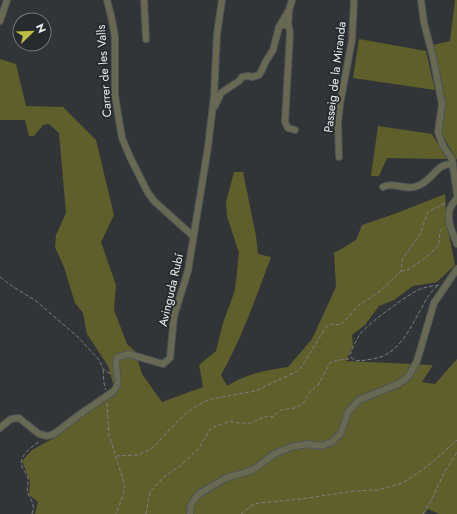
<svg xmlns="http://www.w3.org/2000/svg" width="457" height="514" viewBox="0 0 457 514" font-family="Jost,sans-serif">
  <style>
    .green { fill: #5f5f2b }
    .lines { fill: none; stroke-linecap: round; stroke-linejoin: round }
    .minor-casing { stroke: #4f5356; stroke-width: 8 }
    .path { stroke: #7b7e81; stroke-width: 1; stroke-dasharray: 4 2; stroke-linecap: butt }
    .minor { stroke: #686952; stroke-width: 6 }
    .labels { text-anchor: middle; stroke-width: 4; stroke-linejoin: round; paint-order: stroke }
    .street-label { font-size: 12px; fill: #eef1f2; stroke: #272b2e }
  </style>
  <rect width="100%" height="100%" fill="#313538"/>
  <path class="green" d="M 455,0 L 457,0 L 457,160 L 441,133 L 445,107 L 433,45 L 450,41 Z
    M 359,39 L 426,51 L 435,90 L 353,78 Z
    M 0,59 L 16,64 L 26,106 L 63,107 L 96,140 L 114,215 L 101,242 L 116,285 L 114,310 L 127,344 L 135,351 L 142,374 L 162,402 L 203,387 L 199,365 L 216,351 L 223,323 L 235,290 L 239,253 L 227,216 L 226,202 L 234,172 L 243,172 L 256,236 L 258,254 L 271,257 C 256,297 242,338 221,375 L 227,386 C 249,373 263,371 288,367 L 312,339 L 336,287 L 334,253 L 356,240 L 362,225 L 397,213 L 445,194 L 447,225 L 455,265 L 437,282 L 413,286 L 394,300 L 379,306 L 365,325 L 352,335 L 353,346 L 346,361 L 433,365 L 422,382 L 435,384 L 457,359 L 457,514 L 439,514 L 428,509 L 424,514 L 35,514 L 38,502 L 29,495 L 30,481 L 22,461 L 32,450 L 52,439 L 114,387 L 108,366 L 87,334 L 83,313 L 75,303 L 64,267 L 55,247 L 56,235 L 66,213 L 59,133 L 49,124 L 43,125 L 34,136 L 29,136 L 25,120 L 0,120 Z
    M 378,126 L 432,134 L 447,159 L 387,158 L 379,176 L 371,176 Z"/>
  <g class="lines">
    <g class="minor-casing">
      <path id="minor" d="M 107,0 L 112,20 L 115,37 L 115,96 L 122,138 L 130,157 L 148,193 L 154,201 L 193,236
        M 144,0 L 146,39
        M 421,0 L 424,23 L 433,57 L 442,104 L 438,132 L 443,146 L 452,159 L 457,194
        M 0,21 L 7,0
        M 288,26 L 289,10 L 292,0
        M 279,27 L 289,10
        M 215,106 L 221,93 L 239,81 L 242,77 L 248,76 L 253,77 L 259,75 L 262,70 L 265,63 L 273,50 L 279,27 L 285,24 L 289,27 L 290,33 L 285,122 L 288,128 L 295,130
        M 339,157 L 338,123 L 340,104 L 352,40 L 354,0
        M 383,187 C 395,181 405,192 420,185 C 433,179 437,163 453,164
        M 457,198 C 455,201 451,205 450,209 C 446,220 453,234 457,244
        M 0,428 L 11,419 L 19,418 L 39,434 L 47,436 L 54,434 L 83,412 L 114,391 L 118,384 L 116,363 L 116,360 L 118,357 L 129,354 L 163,364 L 170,358 L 174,316 L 188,271 L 208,147 L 214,96 L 217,34 L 222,0
        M 190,514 L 191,505 L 196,497 L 202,492 L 226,478 L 253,470 L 274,454 L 291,447 L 308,444 L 321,446 L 332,442 L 341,433 L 348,412 L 359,400 L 398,384 L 408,377 L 417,361 L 434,303 L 457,269"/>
    </g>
    <path class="path" d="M 401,271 L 410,269 L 429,255 L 436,248 L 439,244 L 440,231 L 444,227
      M 0,277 L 12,286 L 36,301 L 79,338 L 99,360 L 103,369 L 111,374
      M 439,285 C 432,286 425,287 418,290 C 406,296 369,323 361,333 C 356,340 353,347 350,355 C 353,362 360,361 366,360 C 374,359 384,357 390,352 C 403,344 415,320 422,307 C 427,298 431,290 439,285
      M 103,370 C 104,376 103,384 106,390
      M 107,403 L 109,435 L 125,486 L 123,495 L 116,514
      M 116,456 L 137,455 L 145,452 L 155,446 L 167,432 L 186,413 L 200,404 L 211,399 L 255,391 L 298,371 L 304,363 L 326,327 L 332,324 L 341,325 L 359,305 L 379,292 L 401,271 L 402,260 L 420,234 L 428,212 L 447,202
      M 32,514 C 35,505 32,501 28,494 C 26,488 29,484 28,478 C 27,474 24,471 22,467 C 18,455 32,447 40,441
      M 146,514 L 150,492 L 161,480 L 172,471 L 179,467 L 198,449 L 211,428 L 230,421 L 238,423 L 251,423 L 266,416 L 272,417 L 281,410 L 295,408 L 303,404 L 309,393 L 319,384 L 330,363 L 338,360 L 349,359 L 351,357
      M 241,514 L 251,506 L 258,503 L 301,499 L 354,491 L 378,490 L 403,483 L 429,465 L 457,440
      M 423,514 L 431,501 L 444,473 L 457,452"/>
    <use href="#minor" class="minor"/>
  </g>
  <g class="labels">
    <g class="street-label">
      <text transform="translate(104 71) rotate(-94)" y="4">Carrer de les Valls</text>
      <text transform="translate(335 77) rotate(-83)" y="4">Passeig de la Miranda</text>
      <text transform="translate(171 290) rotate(-77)" y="4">Avinguda Rubí</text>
    </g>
  </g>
  <g transform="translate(32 32) rotate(67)"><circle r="19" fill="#272b2e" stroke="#777a7c"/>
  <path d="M0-3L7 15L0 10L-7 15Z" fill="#bebe42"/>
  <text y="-6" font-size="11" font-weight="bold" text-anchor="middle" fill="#eef1f2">N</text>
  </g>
</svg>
